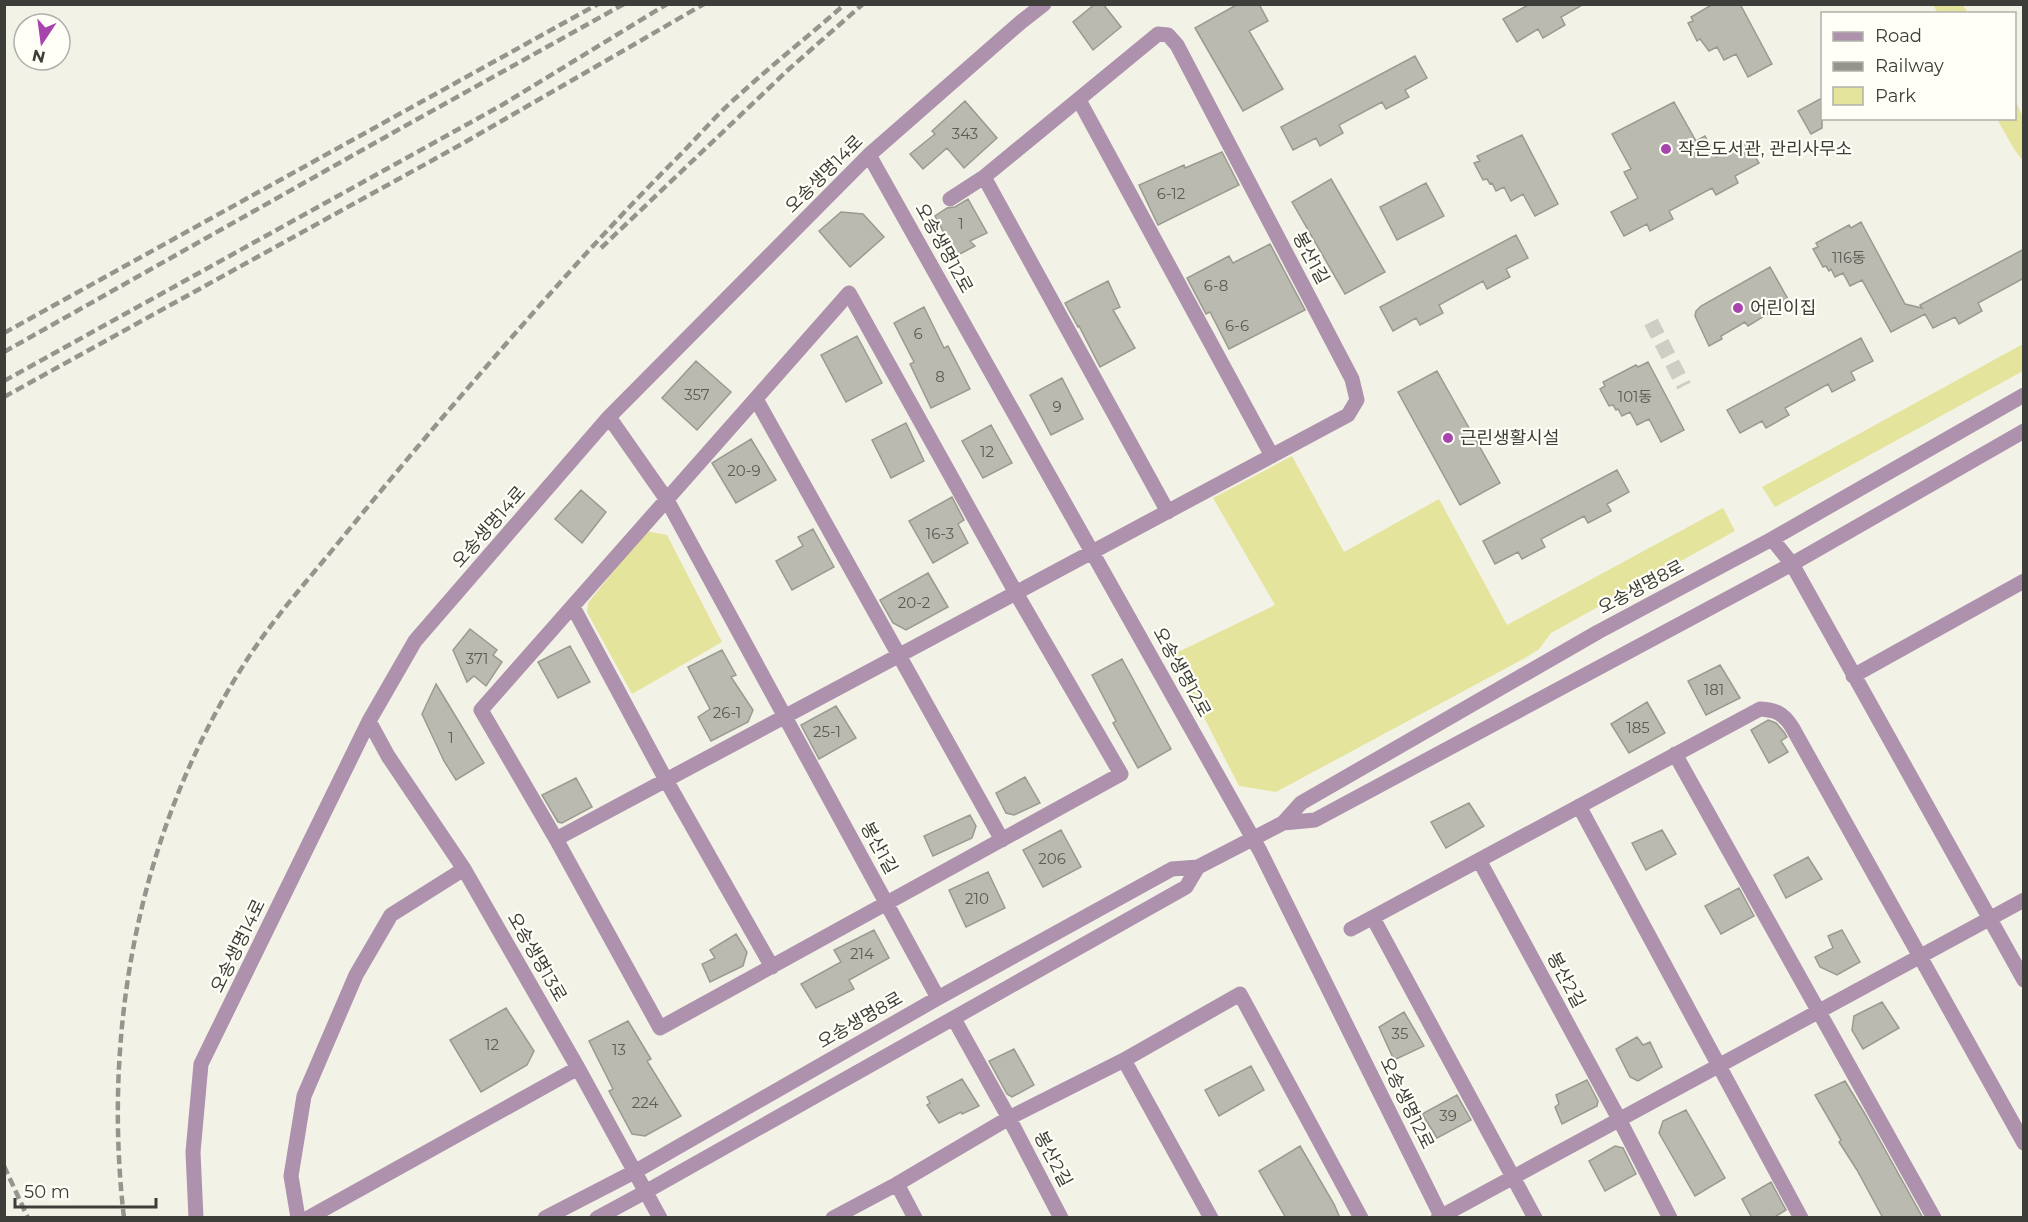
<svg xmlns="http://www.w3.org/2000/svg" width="2028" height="1222" viewBox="0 0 2028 1222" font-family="Montserrat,'Noto Sans KR',sans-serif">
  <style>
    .green { fill: #e5e49c }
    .building { fill: #babab0; stroke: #9a9a90; stroke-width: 1.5 }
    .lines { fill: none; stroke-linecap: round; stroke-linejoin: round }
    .minor-tunnel { stroke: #cecec4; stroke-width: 15; stroke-dasharray: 15 8; stroke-linecap: butt }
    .minor { stroke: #ad91ad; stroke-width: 15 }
    .rail { stroke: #95958d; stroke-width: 4.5; stroke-dasharray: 9 4.5; stroke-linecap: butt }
    .poi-dot { fill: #a745ac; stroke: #fffff8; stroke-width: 2 }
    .labels { text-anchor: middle; stroke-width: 4.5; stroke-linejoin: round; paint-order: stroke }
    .number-label { font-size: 15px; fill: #5c5c57 }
    .poi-label { font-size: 18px; fill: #3d3d39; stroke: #fffff8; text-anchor: start }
    .street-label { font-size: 18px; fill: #3d3d39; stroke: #fffff8 }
  </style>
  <rect width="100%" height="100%" fill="#f2f2e7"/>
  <path class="green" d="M 1933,5 L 1963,5 L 1968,13 L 1938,13 Z
    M 2015,100 L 2023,117 L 2023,161 L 2014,149 L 1997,119 L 2014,118 Z
    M 2023,344 L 2023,371 L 1775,507 L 1762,487 Z
    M 1292,456 L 1344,552 L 1439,499 L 1507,625 L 1723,508 L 1735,531 L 1551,633 L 1539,649 L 1525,658 L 1276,792 L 1239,786 L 1172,655 L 1275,605 L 1213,498 Z
    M 646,531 L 667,535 L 722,642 L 632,694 L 587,612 L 588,603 Z"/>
  <path class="building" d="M 1095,4 L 1103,4 L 1121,27 L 1093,50 L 1073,22 Z
    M 1238,4 L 1259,4 L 1268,21 L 1249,31 L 1283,89 L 1243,111 L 1195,28 Z
    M 1530,4 L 1584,4 L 1561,17 L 1565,25 L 1543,38 L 1538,29 L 1517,42 L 1503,19 Z
    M 1713,4 L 1740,4 L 1772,64 L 1748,77 L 1736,54 L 1724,60 L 1717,47 L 1709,51 L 1700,39 L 1697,41 L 1688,23 L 1693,21 L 1691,17 Z
    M 1415,56 L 1427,78 L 1405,90 L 1409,97 L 1386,109 L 1382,102 L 1339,125 L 1343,133 L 1320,146 L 1316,138 L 1293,150 L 1281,127 Z
    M 1822,98 L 1822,128 L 1811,134 L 1798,111 Z
    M 965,101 L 997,138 L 964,168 L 947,148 L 923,169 L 910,154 L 935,134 L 932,131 Z
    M 1674,102 L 1696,141 L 1705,136 L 1716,157 L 1746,141 L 1759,163 L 1735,176 L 1738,183 L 1716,195 L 1712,188 L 1669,211 L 1673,219 L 1650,231 L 1647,224 L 1624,236 L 1611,212 L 1638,198 L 1624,172 L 1631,169 L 1612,134 Z
    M 1522,135 L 1558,204 L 1535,216 L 1523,194 L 1511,201 L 1504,187 L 1496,191 L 1492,183 L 1490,184 L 1487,179 L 1483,180 L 1474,163 L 1480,161 L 1477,156 Z
    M 1222,152 L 1239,185 L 1158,225 L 1139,185 L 1184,165 L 1185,168 Z
    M 1331,179 L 1385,272 L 1345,294 L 1292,202 Z
    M 1426,183 L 1444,216 L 1397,240 L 1380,207 Z
    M 968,199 L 987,233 L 970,241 L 975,246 L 956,256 L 935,216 L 947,208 L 955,207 Z
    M 841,212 L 863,214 L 884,237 L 850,267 L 819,231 Z
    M 1861,222 L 1905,304 L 1922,308 L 1920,305 L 2024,249 L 2024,278 L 1978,303 L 1982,311 L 1959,324 L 1955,317 L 1933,328 L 1925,314 L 1891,332 L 1862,280 L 1850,286 L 1843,273 L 1835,277 L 1831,269 L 1829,271 L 1826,266 L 1823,267 L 1813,249 L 1818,247 L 1816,243 L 1849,225 L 1851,228 Z
    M 1516,235 L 1528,258 L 1506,269 L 1510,277 L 1487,289 L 1483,281 L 1439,305 L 1443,313 L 1420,325 L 1416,318 L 1393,331 L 1380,307 Z
    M 1270,244 L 1305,310 L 1229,349 L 1210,312 L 1206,314 L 1187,278 L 1229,256 L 1233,263 Z
    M 1770,267 L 1789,301 L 1748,326 L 1745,322 L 1721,336 L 1722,339 L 1709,346 L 1695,316 L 1696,311 L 1701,306 Z
    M 1108,281 L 1120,307 L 1113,310 L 1135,348 L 1100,367 L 1079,326 L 1078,327 L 1065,303 Z
    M 924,307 L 944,348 L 948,346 L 970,389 L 931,408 L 910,364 L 914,362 L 894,323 Z
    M 857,336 L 882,383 L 846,402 L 821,355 Z
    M 1861,338 L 1873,361 L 1851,372 L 1855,380 L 1832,392 L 1828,384 L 1785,408 L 1789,415 L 1766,428 L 1762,421 L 1740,433 L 1727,410 Z
    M 696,361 L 731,392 L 697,430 L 662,398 Z
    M 1648,362 L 1684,430 L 1661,442 L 1649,419 L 1637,425 L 1630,412 L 1622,416 L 1618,409 L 1616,410 L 1613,405 L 1609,406 L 1600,389 L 1605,386 L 1603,382 L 1636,365 L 1638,367 Z
    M 1437,371 L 1500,483 L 1460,505 L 1398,392 Z
    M 1062,378 L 1083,419 L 1051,435 L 1030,395 Z
    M 906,423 L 924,461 L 891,478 L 872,440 Z
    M 991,425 L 1012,463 L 983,478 L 962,441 Z
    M 751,439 L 776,480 L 736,503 L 712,463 Z
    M 1617,470 L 1629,492 L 1607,504 L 1611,511 L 1588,523 L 1584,516 L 1541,539 L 1545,547 L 1522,559 L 1518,552 L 1495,564 L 1483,541 Z
    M 581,490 L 606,512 L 582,543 L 555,519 Z
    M 952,497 L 964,520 L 958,524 L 968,543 L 933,563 L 909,521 Z
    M 813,529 L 834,567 L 792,590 L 776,561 L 803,546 L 798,537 Z
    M 928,573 L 948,607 L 906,630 L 893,623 L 880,600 Z
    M 470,629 L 497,650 L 493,655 L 502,662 L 486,686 L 474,676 L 467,682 L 453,650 Z
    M 570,646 L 590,682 L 558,698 L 538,662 Z
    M 722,650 L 736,675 L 731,677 L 753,710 L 748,722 L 711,741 L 698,717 L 710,709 L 688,667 Z
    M 1122,659 L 1171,749 L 1138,768 L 1113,723 L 1116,721 L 1092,675 Z
    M 1720,665 L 1740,698 L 1706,715 L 1688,681 Z
    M 436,684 L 484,763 L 456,780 L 444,761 L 422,714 Z
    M 1647,702 L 1665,733 L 1629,753 L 1611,724 Z
    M 836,706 L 856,738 L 819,759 L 801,725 Z
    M 1768,720 L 1776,723 L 1784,732 L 1787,737 L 1781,741 L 1788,752 L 1769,763 L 1751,730 Z
    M 1025,777 L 1040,803 L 1014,815 L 1006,813 L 996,793 Z
    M 576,778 L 592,807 L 562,823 L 558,822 L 542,795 Z
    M 1469,803 L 1484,826 L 1446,848 L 1431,822 Z
    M 970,815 L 976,826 L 972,838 L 933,856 L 924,836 Z
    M 1061,830 L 1081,867 L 1043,887 L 1023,850 Z
    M 1662,830 L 1676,854 L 1646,870 L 1632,843 Z
    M 1808,857 L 1822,879 L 1786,898 L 1774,875 Z
    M 988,872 L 1005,908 L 966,927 L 949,890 Z
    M 1739,888 L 1754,916 L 1721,934 L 1705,906 Z
    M 874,930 L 889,958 L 849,980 L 854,989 L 816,1008 L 801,984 L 841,962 L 834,950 Z
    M 1842,930 L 1860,962 L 1837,975 L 1820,967 L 1815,957 L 1833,948 L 1828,936 Z
    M 736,934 L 747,952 L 743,966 L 710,982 L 702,964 L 715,958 L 710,950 Z
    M 1882,1002 L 1899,1028 L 1863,1049 L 1852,1030 L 1854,1016 Z
    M 506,1008 L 534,1051 L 527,1065 L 481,1092 L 450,1040 Z
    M 1404,1012 L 1424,1046 L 1394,1060 L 1379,1027 Z
    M 628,1021 L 651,1059 L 647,1061 L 681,1116 L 645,1136 L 632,1134 L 609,1091 L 613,1089 L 589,1041 Z
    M 1637,1037 L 1643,1045 L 1650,1042 L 1662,1067 L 1638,1081 L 1630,1077 L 1616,1049 Z
    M 1014,1049 L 1034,1085 L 1012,1097 L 1007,1094 L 989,1061 Z
    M 1251,1066 L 1264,1090 L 1219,1116 L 1205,1090 Z
    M 962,1079 L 979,1106 L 962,1114 L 961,1112 L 939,1123 L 927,1105 L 930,1103 L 927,1097 Z
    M 1587,1080 L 1598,1101 L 1597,1106 L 1562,1124 L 1555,1107 L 1559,1104 L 1556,1095 Z
    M 1845,1081 L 1865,1114 L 1923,1218 L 1883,1218 L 1857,1170 L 1839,1142 L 1841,1140 L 1815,1095 Z
    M 1457,1095 L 1471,1120 L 1437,1138 L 1422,1114 Z
    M 1686,1110 L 1725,1178 L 1695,1196 L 1659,1133 L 1663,1121 Z
    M 1300,1146 L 1334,1204 L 1340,1218 L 1286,1218 L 1259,1171 Z
    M 1615,1146 L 1623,1148 L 1636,1174 L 1605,1191 L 1589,1161 Z
    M 1771,1182 L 1786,1210 L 1773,1218 L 1752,1218 L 1742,1199 Z"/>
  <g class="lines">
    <path class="minor-tunnel" d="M 1651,322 L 1684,386"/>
    <path class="minor" d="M 1079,100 L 1272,456
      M 869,155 L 1260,851 L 1442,1218
      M 984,177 L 1168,512
      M 849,293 L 1016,593 L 1121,774 L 660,1028 L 556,839 L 481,710 Z
      M 756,399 L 1002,840
      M 609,417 L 667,500 L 938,998
      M 1772,539 L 1792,564 L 2024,980
      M 573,607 L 666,780 L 772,967
      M 1853,676 L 2024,581
      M 369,721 L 388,756 L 464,869 L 578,1068 L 660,1218
      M 1675,754 L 1934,1218
      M 1579,806 L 1801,1218
      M 1283,823 L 1315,820 L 1792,564 L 2024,431
      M 556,839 L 1348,415 L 1357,400 L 1352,379 L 1177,45 L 1168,35 L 1158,34 L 984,177 L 950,199
      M 1479,860 L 1619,1119 L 1670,1218
      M 1373,918 L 1535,1218
      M 1351,929 L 1760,709 C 1776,710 1783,713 1792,727 L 2024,1143
      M 954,1019 L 1009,1118 L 1061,1218
      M 1124,1060 L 1211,1218
      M 897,1184 L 915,1218
      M 196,1218 L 193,1152 L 201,1064 L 369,721 L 415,641 L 609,417 L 869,155 L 1021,22 L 1044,4
      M 298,1218 L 291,1176 L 304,1096 L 356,975 L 391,915 L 464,869
      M 308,1218 L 578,1068
      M 545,1218 L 636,1171 L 938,998 L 1172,869 L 1198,867 L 1283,823 L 1301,803 L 1598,632 L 1772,539 L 2024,395
      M 597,1218 L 647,1191 L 1186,887 L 1198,867
      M 833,1218 L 897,1184 L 1009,1118 L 1124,1060 L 1240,994 L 1361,1218
      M 1438,1218 L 2024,900"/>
    <path class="rail" d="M 601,248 L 789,69 L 863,4
      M 4,333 L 598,4
      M 4,352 L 396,131 L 624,4
      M 4,381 L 502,105 L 667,4
      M 4,397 L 460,145 L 704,4
      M 4,1166 L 28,1218
      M 124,1218 C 101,1022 142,818 252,652 C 277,615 306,582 334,548 C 378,494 422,441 467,389 C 535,310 603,232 676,159 C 697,138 716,115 738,96 C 773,64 810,35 845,4"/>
  </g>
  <g class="poi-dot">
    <circle cx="1666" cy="149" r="6"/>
    <circle cx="1738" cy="308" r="6"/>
    <circle cx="1448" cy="438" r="6"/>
  </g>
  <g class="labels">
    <g class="number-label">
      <text x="965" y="139">343</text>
      <text x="1171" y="199">6-12</text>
      <text x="961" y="229">1</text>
      <text x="1849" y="263">116동</text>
      <text x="1216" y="291">6-8</text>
      <text x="1237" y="331">6-6</text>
      <text x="918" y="339">6</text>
      <text x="940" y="382">8</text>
      <text x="697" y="400">357</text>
      <text x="1635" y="402">101동</text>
      <text x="1057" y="412">9</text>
      <text x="987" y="457">12</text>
      <text x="744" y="476">20-9</text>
      <text x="940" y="539">16-3</text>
      <text x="914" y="608">20-2</text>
      <text x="477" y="664">371</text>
      <text x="1714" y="695">181</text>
      <text x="727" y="718">26-1</text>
      <text x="1638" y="733">185</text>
      <text x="827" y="737">25-1</text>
      <text x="451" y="743">1</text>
      <text x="1052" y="864">206</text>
      <text x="977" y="904">210</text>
      <text x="862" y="959">214</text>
      <text x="1400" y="1039">35</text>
      <text x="492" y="1050">12</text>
      <text x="619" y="1055">13</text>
      <text x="645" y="1108">224</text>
      <text x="1448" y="1121">39</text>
    </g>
    <g class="poi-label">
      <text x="1678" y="155">작은도서관, 관리사무소</text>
      <text x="1750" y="314">어린이집</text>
      <text x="1460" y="444">근린생활시설</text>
    </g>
    <g class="street-label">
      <text transform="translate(824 174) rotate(-45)" y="6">오송생명14로</text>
      <text transform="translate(944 248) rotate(61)" y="6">오송생명12로</text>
      <text transform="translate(1311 258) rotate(62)" y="6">봉산1길</text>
      <text transform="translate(489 527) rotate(-49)" y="6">오송생명14로</text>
      <text transform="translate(1641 587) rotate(-28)" y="6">오송생명8로</text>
      <text transform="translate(1182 672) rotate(61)" y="6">오송생명12로</text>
      <text transform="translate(879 848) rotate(61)" y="6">봉산1길</text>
      <text transform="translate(238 946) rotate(-64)" y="6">오송생명14로</text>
      <text transform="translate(537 957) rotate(60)" y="6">오송생명13로</text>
      <text transform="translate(1566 980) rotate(62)" y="6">봉산2길</text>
      <text transform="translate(860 1020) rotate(-30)" y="6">오송생명8로</text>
      <text transform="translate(1407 1103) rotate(64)" y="6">오송생명12로</text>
      <text transform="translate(1053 1159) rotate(62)" y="6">봉산2길</text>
    </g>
  </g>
  <rect width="2028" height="1222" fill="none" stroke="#3d3d39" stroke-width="12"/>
  <rect x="1821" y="12" width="195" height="108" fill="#fffff8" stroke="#b1b1ac" stroke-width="1.5"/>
  <rect x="1833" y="32" width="30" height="9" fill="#ad91ad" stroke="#b1b1ac" stroke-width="1.5"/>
  <text x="1875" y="42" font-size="18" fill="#3d3d39">Road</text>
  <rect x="1833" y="62" width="30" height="9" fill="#95958d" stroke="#b1b1ac" stroke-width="1.5"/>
  <text x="1875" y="72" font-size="18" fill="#3d3d39">Railway</text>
  <rect x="1833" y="87" width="30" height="18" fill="#e5e49c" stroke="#b1b1ac" stroke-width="1.5"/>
  <text x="1875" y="102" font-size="18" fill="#3d3d39">Park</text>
  <g transform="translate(42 42) rotate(193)"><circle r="28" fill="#fffff8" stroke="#b1b1ac" stroke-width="1.5"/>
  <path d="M0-4.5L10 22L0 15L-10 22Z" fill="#a745ac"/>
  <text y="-9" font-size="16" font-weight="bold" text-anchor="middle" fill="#3d3d39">N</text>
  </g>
  <path d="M15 1198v9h141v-9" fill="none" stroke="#3d3d39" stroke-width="3"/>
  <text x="24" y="1198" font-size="18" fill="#3d3d39" stroke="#fffff8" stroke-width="4.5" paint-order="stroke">50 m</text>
</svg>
